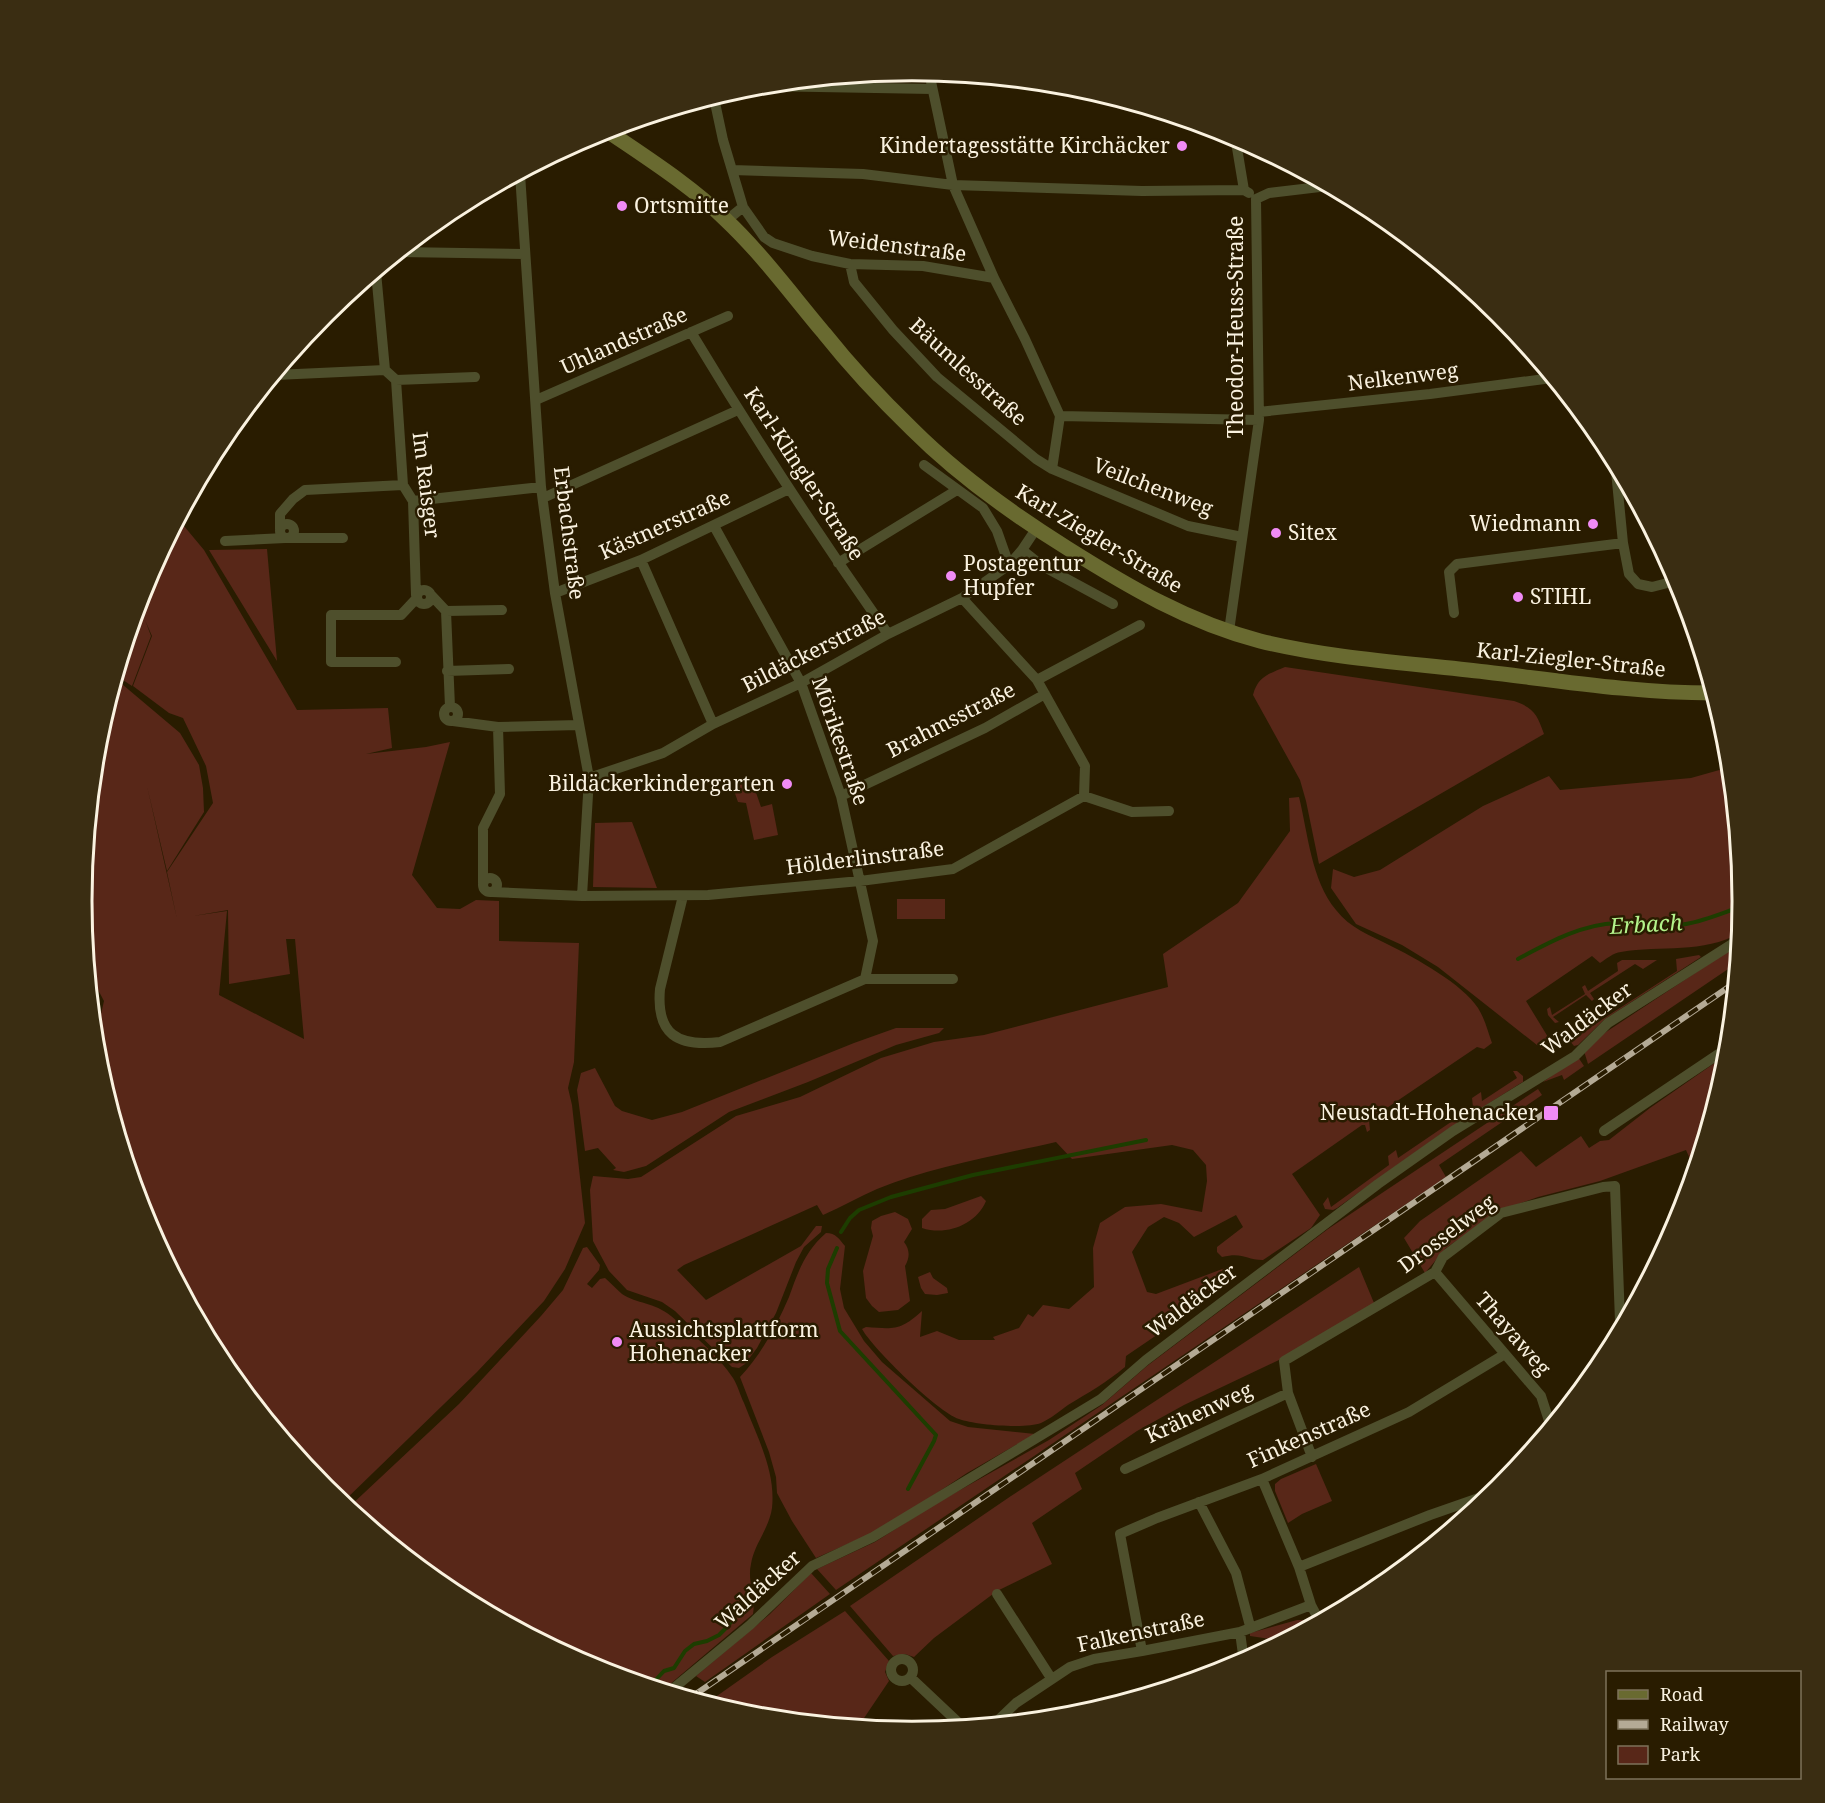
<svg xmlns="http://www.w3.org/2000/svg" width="1825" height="1803" viewBox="0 0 1825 1803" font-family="'Noto Serif',serif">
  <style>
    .green { fill: #582718; fill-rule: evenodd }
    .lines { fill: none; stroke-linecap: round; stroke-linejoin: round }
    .stream { stroke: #1d3d00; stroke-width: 4 }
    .street { stroke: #4e4f2c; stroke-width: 10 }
    .secondary { stroke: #696a30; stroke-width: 15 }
    .rail-casing { stroke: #b4aa95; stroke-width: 6 }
    .rail { stroke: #291c00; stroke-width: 4; stroke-dasharray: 11; stroke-linecap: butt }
    .poi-dot { fill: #f08bf5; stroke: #291c00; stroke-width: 2 }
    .labels { text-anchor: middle; stroke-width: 5; stroke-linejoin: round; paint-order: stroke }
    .poi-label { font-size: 21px; fill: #faf2e0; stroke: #291c00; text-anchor: start }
    .street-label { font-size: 21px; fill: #faf2e0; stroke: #291c00 }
    .water-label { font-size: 22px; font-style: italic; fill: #b3f28a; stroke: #291c00 }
    .rim { fill: none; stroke: #faf2e0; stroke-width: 3 }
  </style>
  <rect width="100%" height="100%" fill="#291c00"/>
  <path class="green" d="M 179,520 L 204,550 L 297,710 L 388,708 L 392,748 L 366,754 L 426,747 L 450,742 L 412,875 L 437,908 L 460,909 L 476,900 L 499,901 L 499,941 L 579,943 L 574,1062 L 568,1088 L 572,1105 L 585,1223 L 565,1269 L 544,1301 L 477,1372 L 342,1503 L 325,1489 L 221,1363 L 145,1219 L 97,1063 L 95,1040 L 104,1001 L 88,971 L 82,901 L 98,739 L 116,679 L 180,733 L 199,765 L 203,788 L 204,812 L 167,871 L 147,786 L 177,919 L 167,872 L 213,803 L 206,766 L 183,718 L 169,713 L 133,686 L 152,636 L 145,620 L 151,636 L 132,686 L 117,676 L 145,583 ZM 228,910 L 229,984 L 290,974 L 286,939 L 295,939 L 304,1039 L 219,995 L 227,911 L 193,916 Z
    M 267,549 L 277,661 L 209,550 Z
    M 1285,667 L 1514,701 C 1534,708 1537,714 1544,734 L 1319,864 L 1306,801 L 1300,780 L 1253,695 C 1258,676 1269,674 1285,667 Z
    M 1730,767 L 1743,902 L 1740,933 C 1703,954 1661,945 1621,952 C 1613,953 1606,959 1600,963 L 1592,956 L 1526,1001 L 1551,1042 L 1542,1049 L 1438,967 L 1402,945 L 1356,924 L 1331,888 L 1333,869 L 1354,877 L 1380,870 L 1483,806 L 1549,776 L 1560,790 L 1691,778 Z
    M 751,778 L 761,807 L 772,804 L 778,835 L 754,840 L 746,803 L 738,802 L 731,782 Z
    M 1299,797 C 1308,833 1311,880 1336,910 C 1350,928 1369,935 1389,945 C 1414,957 1464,985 1478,1008 C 1485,1019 1488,1032 1492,1043 L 1484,1049 L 1477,1047 L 1369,1120 L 1370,1130 L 1367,1132 L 1365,1125 L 1362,1125 L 1292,1174 L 1320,1215 L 1311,1228 L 1263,1260 C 1245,1260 1244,1252 1222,1257 L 1217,1252 L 1217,1247 L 1243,1227 L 1236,1215 L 1194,1237 L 1179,1223 L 1164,1217 L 1148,1227 L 1132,1252 L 1147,1292 L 1156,1294 L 1225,1268 L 1232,1271 L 1234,1278 L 1228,1286 L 1207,1291 L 1192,1311 L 1126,1356 L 1125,1367 C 1107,1382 1088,1393 1068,1405 C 1060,1411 1050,1419 1041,1423 C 1025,1429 975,1425 959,1419 C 938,1412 874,1350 862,1329 L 866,1327 C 894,1329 900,1331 922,1311 L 920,1337 L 937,1331 L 959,1340 L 995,1340 L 993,1337 L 1019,1328 L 1028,1314 L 1033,1317 L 1043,1305 L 1069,1309 L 1094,1287 L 1093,1248 L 1100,1223 L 1125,1207 L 1161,1204 L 1202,1212 L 1207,1181 L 1206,1165 L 1193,1150 L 1172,1145 L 1072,1159 L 1056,1142 C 999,1155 931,1167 877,1189 C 859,1197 841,1207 823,1215 L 817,1205 L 684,1265 L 677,1270 L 706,1300 L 801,1246 L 816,1226 L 822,1226 L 821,1232 L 804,1247 L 796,1262 L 776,1313 L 757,1348 L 745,1364 L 739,1368 L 732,1367 L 675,1311 L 662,1302 L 627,1290 L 609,1271 L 593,1241 L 590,1190 L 593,1176 L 628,1179 L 641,1177 L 736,1116 L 800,1097 L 881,1058 L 934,1042 L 984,1035 L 1168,987 L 1163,954 L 1238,903 L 1290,831 L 1289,798 Z
    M 632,822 L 657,888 L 593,887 L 595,823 Z
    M 897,899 L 945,899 L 945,919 L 897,919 Z
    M 1739,944 L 1737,963 L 1588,1064 L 1584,1051 L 1603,1034 Z
    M 1699,955 L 1701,957 L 1605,1019 L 1578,1045 L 1574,1046 L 1565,1035 L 1567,1028 L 1572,1039 L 1677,971 L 1676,959 Z
    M 1622,960 L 1657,960 L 1643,969 L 1635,964 L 1590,993 L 1594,999 L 1592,1001 L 1586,995 L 1553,1017 L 1559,1022 L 1555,1023 L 1548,1015 L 1547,1009 L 1550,1007 L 1552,1015 L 1585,994 L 1582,987 L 1585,985 L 1588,991 L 1618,971 L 1617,963 Z
    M 896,1028 L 944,1028 L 939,1033 L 896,1045 L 808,1082 L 729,1112 L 646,1166 L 624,1172 L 613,1170 L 616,1168 L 598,1148 L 585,1151 L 577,1090 L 581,1073 L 595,1068 L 615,1106 L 622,1111 L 652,1120 L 682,1112 L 854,1043 Z
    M 1729,1053 L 1727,1064 L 1699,1156 L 1690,1159 L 1686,1150 L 1600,1181 L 1538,1197 L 1501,1210 L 1446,1248 L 1425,1273 L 1404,1238 L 1420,1221 L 1521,1151 L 1536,1167 L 1581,1136 L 1589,1148 L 1600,1141 L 1609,1140 L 1650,1108 Z
    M 1578,1057 L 1584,1066 L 1564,1080 L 1562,1075 L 1543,1082 Z
    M 1513,1071 L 1517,1071 L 1523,1076 L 1523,1082 L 1521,1083 L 1445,1131 L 1337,1208 L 1333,1210 L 1325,1209 L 1323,1204 L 1328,1197 L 1331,1207 L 1389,1165 L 1388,1156 L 1396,1150 L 1398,1158 L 1473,1107 L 1472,1098 L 1481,1092 L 1482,1101 L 1517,1078 Z
    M 1538,1089 L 1542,1095 L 1439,1165 L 1446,1177 L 836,1590 L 817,1569 L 875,1542 L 935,1504 L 1049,1440 L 1102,1405 L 1147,1366 L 1328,1229 Z
    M 981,1196 L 986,1201 C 976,1225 946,1236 922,1228 L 922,1219 L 931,1210 L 945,1209 Z
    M 895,1212 L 908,1219 L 912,1229 L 904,1242 C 910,1250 910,1257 905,1266 L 910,1301 L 898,1310 L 879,1312 L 872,1306 L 866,1298 L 863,1271 L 873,1236 L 871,1228 L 872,1221 L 881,1216 Z
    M 826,1233 C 836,1233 839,1239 845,1246 L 840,1289 L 844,1308 L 864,1341 L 882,1362 L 950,1421 L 968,1427 L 1035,1434 L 967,1473 L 905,1514 L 868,1535 L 816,1558 L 792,1521 L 777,1493 L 776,1477 L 769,1452 L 740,1377 C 761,1355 777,1325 789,1297 C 798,1272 805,1251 826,1233 Z
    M 587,1247 L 600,1265 L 599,1270 L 587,1284 L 592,1288 L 600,1279 L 605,1278 C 611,1283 616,1289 622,1294 C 637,1304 654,1302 671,1316 C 693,1334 718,1355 733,1378 C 738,1386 740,1395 744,1403 C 757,1437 776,1471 772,1508 C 769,1529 754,1544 751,1564 C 747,1581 756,1597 753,1614 L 663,1690 L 594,1669 L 451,1592 L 348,1508 L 459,1404 L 541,1316 L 563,1290 L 583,1248 Z
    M 1359,1267 L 1374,1303 L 1279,1360 L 1184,1405 L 1137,1431 L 1075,1473 L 1082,1489 L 1032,1523 L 1052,1564 L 997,1591 L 934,1638 L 914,1657 L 905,1654 L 893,1656 L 850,1606 L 1011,1496 Z
    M 930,1272 L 933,1278 L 947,1288 L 948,1293 L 937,1295 L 925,1294 L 921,1288 L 918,1277 Z
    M 1316,1464 L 1332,1501 L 1302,1514 L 1288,1523 L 1275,1491 L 1275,1484 L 1281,1479 Z
    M 811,1573 L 830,1594 L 705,1682 L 696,1676 L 770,1614 Z
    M 845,1611 L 889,1661 L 885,1672 L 889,1681 L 858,1727 L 750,1716 L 707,1703 L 772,1657 Z
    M 1297,1620 L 1309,1620 L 1314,1625 L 1284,1641 L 1250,1636 L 1250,1633 Z"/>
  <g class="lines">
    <path class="stream" d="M 1518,959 C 1548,943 1582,924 1617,923 C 1640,922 1663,929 1686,924 C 1705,921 1725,912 1743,906
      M 841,1232 L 850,1218 L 859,1210 L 891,1197 L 973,1175 L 1146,1140
      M 837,1248 L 828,1269 L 827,1283 L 840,1331 L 936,1435 L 934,1441 L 908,1489
      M 650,1686 L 664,1671 L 674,1668 L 685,1651 L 694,1644 L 707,1641 L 719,1635 L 729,1625 L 737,1609"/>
    <path class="street" d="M 929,72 L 953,185 L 994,278 L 1025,339 L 1060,416 L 1052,469
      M 756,86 L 932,89
      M 714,98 L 723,140 L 743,207 L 727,220
      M 1235,136 L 1244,190 L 1249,193
      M 732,170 L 863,174 L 953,185 L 1142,191 L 1244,190
      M 520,174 L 541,487 L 555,593 L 589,778 L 582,896
      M 1256,199 L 1269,193 L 1328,186
      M 743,207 L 764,237 L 773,243 L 812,256 L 850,264 L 923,266 L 994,278
      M 400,252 L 524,254
      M 850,264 L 854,282 L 893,330 L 937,377 L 1036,459 L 1052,469 L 1188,526 L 1242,537
      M 376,272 L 385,370 L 396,380 L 403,485 L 413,501 L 416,595
      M 691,332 C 753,435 819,536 888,634
      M 275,375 L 385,370
      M 396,380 L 475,377
      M 536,400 L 728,316
      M 1259,412 L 1430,394 L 1552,378
      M 1060,416 L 1259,420
      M 215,452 L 216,450
      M 1615,461 L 1623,543 L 1629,574 L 1638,584 L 1652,587 L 1679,580
      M 924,465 L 983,508 L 997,531 L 1009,565
      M 543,498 L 738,410
      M 413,501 L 541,487
      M280 531a7 7 0 1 1 14 0a7 7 0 1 1-14 0Z
      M 280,529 L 280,514 L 293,499 L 305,490 L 403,485
      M 289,538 L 343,538
      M 225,541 L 285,538
      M 1022,550 L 1041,565 L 1113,604
      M 641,560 L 713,724
      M 838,563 L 957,490
      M417 597a7 7 0 1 1 14 0a7 7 0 1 1-14 0Z
      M 555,593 L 641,560 L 789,489
      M 431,595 L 446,611 L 450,707
      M 962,598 L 1037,680 L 1085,766 L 1084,796
      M 446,611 L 502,610
      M 1454,613 L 1449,572 L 1457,564 L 1623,543
      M 1229,631 L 1259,420 L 1256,199
      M 396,662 L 331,662 L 331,615 L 401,615 L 416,599
      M 447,671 L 509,669
      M 1037,680 L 1140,625
      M444 714a7 7 0 1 1 14 0a7 7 0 1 1-14 0Z
      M 453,721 L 498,727 L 579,725
      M 589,778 L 663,753 L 713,724 L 801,683 L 888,634 L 962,598 L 1009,565 L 1022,550 L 1036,529
      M 841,796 L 985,728 L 1045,694
      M483 885a7 7 0 1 1 14 0a7 7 0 1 1-14 0Z
      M 483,883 L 483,828 L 500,794 L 498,727
      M 492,892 L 582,896 L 708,895 L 860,881 L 953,869 L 1084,796 L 1132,812 L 1169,811
      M 683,896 L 660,989 C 656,1034 677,1047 720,1042 L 865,979 L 873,941 L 841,796 L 801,683 L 714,526
      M 865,979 L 953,979
      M 1604,1131 L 1729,1047
      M 1435,1272 L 1541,1396 L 1551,1427
      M 1312,1457 L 1288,1393 L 1284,1361 L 1435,1272 L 1443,1257 L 1501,1213 L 1603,1187 L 1615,1186 L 1620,1321 L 1623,1327
      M 1125,1469 L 1288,1393
      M 1262,1479 L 1299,1567 L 1311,1605 L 1320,1622
      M 1199,1502 L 1236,1573 L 1250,1626
      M 1299,1567 L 1430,1515 L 1496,1492
      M 997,1594 L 1051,1678
      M 1240,1632 L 1244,1662
      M 1142,1651 L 1120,1534 L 1157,1518 L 1262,1479 L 1409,1412 L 1505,1354
      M891 1670a11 11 0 1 1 22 0a11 11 0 1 1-22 0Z
      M 911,1678 L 963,1727
      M 669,1692 L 750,1625 L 812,1566 L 873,1537 L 1101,1399 L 1146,1360 L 1378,1184 L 1453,1131 L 1575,1056 L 1608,1023 L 1740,939
      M 994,1724 L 1016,1703 L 1070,1667 L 1094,1659 L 1142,1651 L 1240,1632 L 1311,1605"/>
    <path class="secondary" d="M 606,130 C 647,158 690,185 726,220 C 762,254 792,295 824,333 C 851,367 881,399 912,429 C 959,476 1011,513 1067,548 C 1129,587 1188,622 1260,641 C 1334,659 1411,663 1486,672 C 1561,681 1637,693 1713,693"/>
    <g class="rail-casing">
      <path id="rail" d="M 690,1698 L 1736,982"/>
    </g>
    <use href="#rail" class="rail"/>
  </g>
  <g class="poi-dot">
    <circle cx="1182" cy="146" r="6"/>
    <circle cx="622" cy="206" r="6"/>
    <circle cx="1593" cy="524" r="6"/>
    <circle cx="1276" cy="533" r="6"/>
    <circle cx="951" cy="576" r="6"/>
    <circle cx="1518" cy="597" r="6"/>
    <circle cx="787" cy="784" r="6"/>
    <rect x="1543" y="1105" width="16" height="16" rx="3"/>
    <circle cx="617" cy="1342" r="6"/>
  </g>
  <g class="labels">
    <g class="poi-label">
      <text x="1170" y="153" text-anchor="end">Kindertagesstätte Kirchäcker</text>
      <text x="634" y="213">Ortsmitte</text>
      <text x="1581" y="531" text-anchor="end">Wiedmann</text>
      <text x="1288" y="540">Sitex</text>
      <text x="963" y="571">Postagentur<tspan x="963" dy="24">Hupfer</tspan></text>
      <text x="1530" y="604">STIHL</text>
      <text x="775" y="791" text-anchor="end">Bildäckerkindergarten</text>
      <text x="1538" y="1120" text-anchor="end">Neustadt-Hohenacker</text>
      <text x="629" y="1337">Aussichtsplattform<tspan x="629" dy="24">Hohenacker</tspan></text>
    </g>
    <g class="street-label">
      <text transform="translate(897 246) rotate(7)" y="7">Weidenstraße</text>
      <text transform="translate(1236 327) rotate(-90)" y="7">Theodor-Heuss-Straße</text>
      <text transform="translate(624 341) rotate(-24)" y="7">Uhlandstraße</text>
      <text transform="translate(968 372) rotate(42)" y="7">Bäumlesstraße</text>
      <text transform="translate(1403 377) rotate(-7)" y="7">Nelkenweg</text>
      <text transform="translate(804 474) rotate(57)" y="7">Karl-Klingler-Straße</text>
      <text transform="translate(426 485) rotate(83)" y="7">Im Raisger</text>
      <text transform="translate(1153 487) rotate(21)" y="7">Veilchenweg</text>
      <text transform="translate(665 525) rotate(-24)" y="7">Kästnerstraße</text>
      <text transform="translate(569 533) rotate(83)" y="7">Erbachstraße</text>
      <text transform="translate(1099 539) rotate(31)" y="7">Karl-Ziegler-Straße</text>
      <text transform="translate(814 651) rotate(-27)" y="7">Bildäckerstraße</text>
      <text transform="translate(1571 660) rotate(6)" y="7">Karl-Ziegler-Straße</text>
      <text transform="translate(951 720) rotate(-27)" y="7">Brahmsstraße</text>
      <text transform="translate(840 741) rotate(71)" y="7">Mörikestraße</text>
      <text transform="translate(865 858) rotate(-7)" y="7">Hölderlinstraße</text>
      <text transform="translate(1587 1019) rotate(-37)" y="7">Waldäcker</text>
      <text transform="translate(1447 1234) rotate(-37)" y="7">Drosselweg</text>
      <text transform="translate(1192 1301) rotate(-37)" y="7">Waldäcker</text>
      <text transform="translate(1513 1334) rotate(49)" y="7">Thayaweg</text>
      <text transform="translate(1199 1413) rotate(-25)" y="7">Krähenweg</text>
      <text transform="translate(1309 1435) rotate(-24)" y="7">Finkenstraße</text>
      <text transform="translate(758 1590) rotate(-42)" y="7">Waldäcker</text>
      <text transform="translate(1141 1632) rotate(-12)" y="7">Falkenstraße</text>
    </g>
    <g class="water-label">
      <text transform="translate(1646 924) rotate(-3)" y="8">Erbach</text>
    </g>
  </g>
  <path d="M0 0H1825V1803H0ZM92 901a820 820 0 1 1 1640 0a820 820 0 1 1-1640 0Z" fill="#3a2d12" fill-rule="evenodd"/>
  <path class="rim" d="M92 901a820 820 0 1 1 1640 0a820 820 0 1 1-1640 0Z"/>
  <rect x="1606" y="1671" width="195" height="108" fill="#291c00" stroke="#7d725a" stroke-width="1.5"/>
  <rect x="1618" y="1690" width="30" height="9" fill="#696a30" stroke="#7d725a" stroke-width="1.5"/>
  <text x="1660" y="1701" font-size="18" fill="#faf2e0">Road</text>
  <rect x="1618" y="1720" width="30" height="9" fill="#b4aa95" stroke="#7d725a" stroke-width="1.5"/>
  <text x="1660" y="1731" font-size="18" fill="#faf2e0">Railway</text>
  <rect x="1618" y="1746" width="30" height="18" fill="#582718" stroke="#7d725a" stroke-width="1.5"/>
  <text x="1660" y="1761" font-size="18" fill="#faf2e0">Park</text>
</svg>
